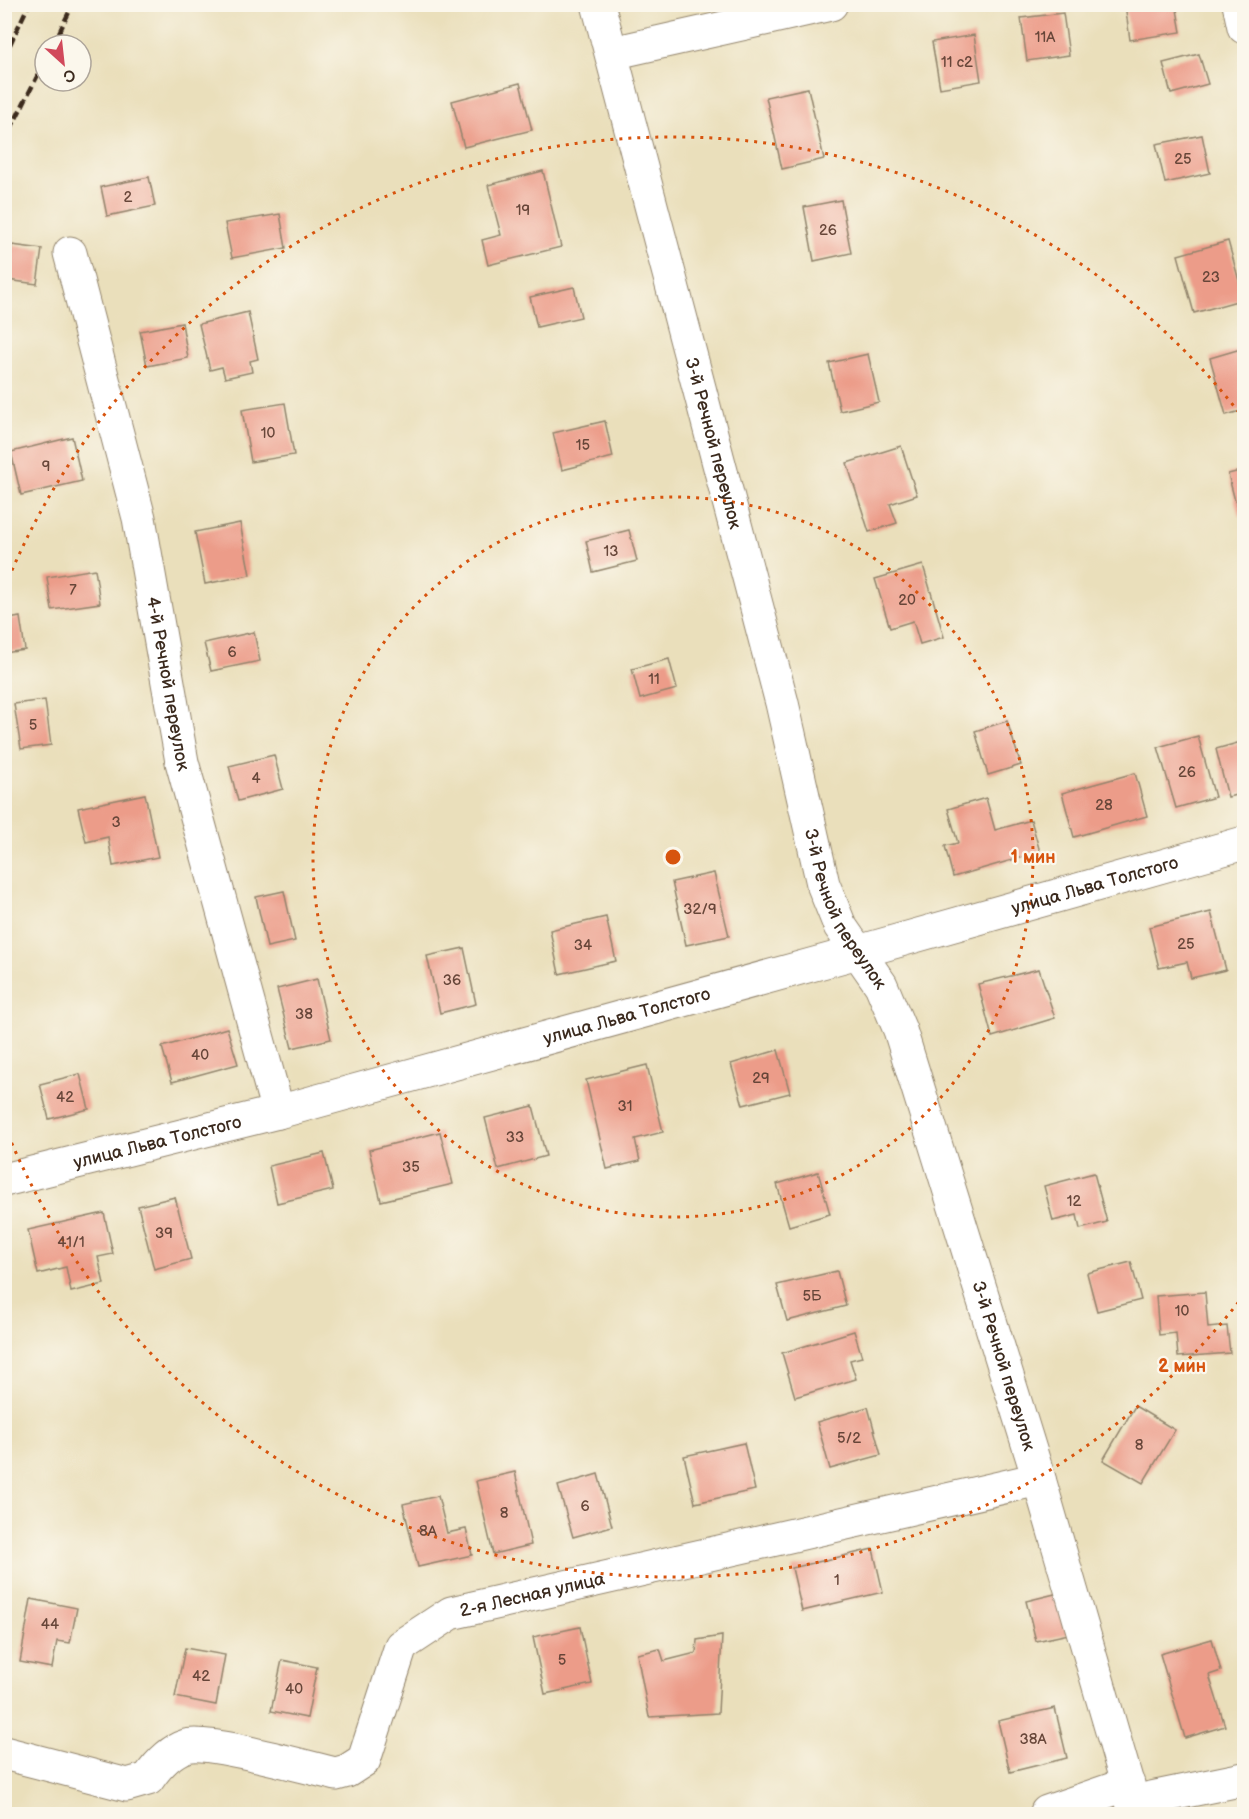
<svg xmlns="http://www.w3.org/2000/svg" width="1249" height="1819" viewBox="0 0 1249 1819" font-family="'Balsamiq Sans',sans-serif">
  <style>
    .building { fill: #ec9c89 }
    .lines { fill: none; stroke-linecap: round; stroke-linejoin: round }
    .minor-casing { stroke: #92846c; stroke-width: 35 }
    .minor { stroke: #fff; stroke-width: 33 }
    .rail { stroke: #3b2a1e; stroke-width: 4.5; stroke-dasharray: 9 4.5; stroke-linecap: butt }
    .ring { fill: none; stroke: #d7540e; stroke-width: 3; stroke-dasharray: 3 6 }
    .labels { text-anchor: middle; stroke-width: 4.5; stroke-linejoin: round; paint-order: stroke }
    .number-label { font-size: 15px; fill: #674639 }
    .street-label { font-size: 18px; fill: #3b2a1e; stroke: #fbf7ec }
    .centre { fill: #d7540e; stroke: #fbf7ec; stroke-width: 3 }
    .ring-label { font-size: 18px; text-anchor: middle; font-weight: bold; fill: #d7540e; stroke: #fbf7ec; stroke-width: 4.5; stroke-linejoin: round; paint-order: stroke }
  </style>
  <rect width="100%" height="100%" fill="#fbf7ec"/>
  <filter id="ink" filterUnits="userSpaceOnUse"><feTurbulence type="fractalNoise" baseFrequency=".0167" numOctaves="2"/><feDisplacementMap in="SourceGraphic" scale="12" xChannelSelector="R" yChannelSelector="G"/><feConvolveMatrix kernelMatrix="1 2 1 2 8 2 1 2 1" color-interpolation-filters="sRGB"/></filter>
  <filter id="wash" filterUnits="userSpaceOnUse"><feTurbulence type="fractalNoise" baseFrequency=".008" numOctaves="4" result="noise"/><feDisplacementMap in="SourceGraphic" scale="24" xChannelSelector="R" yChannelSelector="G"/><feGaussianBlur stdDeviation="1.35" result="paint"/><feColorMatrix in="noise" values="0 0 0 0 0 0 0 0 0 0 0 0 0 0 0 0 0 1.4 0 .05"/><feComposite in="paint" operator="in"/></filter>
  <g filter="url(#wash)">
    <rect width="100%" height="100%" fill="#eadfbb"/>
    <g id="blocks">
      <path class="building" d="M 1125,4 L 1176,4 L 1181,32 L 1130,40 Z
        M 1063,13 L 1069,55 L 1027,61 L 1021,18 Z
        M 974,35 L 981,81 L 940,88 L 932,42 Z
        M 1199,54 L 1208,84 L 1171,94 L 1163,63 Z
        M 520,83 L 532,130 L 464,147 L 452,101 Z
        M 808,88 L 824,159 L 782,169 L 766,97 Z
        M 1202,135 L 1210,173 L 1165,183 L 1156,144 Z
        M 543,171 L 561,247 L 488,265 L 482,240 L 501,235 L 488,185 Z
        M 149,177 L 155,206 L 107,216 L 101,187 Z
        M 841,200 L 851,253 L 814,261 L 804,207 Z
        M 280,214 L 286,248 L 232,258 L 225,223 Z
        M 1228,241 L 1244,299 L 1194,313 L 1178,255 Z
        M 12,245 L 42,249 L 37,284 L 7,280 Z
        M 574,287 L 581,317 L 537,327 L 530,297 Z
        M 248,312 L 258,359 L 250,361 L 252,372 L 225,378 L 222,367 L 210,370 L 199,324 Z
        M 182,323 L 188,358 L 147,366 L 140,331 Z
        M 1244,348 L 1244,410 L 1226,415 L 1210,358 Z
        M 868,354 L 879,402 L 840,411 L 829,363 Z
        M 285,403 L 294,455 L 251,462 L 242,410 Z
        M 605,421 L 613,457 L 562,470 L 553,433 Z
        M 72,437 L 82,481 L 21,495 L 11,452 Z
        M 901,446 L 917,495 L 890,504 L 897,523 L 869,532 L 847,463 Z
        M 1244,470 L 1244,514 L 1239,516 L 1228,474 Z
        M 240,523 L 250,575 L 205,584 L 195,532 Z
        M 629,530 L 637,561 L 593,572 L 586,541 Z
        M 923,565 L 944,637 L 920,644 L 913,621 L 890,628 L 875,579 Z
        M 95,569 L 100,603 L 52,610 L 47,577 Z
        M 20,617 L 25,650 L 4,653 L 4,620 Z
        M 254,632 L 260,661 L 211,671 L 204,643 Z
        M 669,659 L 677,689 L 640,699 L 632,669 Z
        M 45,700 L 51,745 L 21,749 L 14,704 Z
        M 1007,721 L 1021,765 L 988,775 L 975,731 Z
        M 1198,736 L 1215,797 L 1176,808 L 1158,747 Z
        M 1241,742 L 1244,756 L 1244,793 L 1228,797 L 1216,749 Z
        M 274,755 L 283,789 L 238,801 L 229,766 Z
        M 1135,773 L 1147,816 L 1074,837 L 1062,793 Z
        M 145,794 L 158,857 L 113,866 L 108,837 L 86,842 L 78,808 Z
        M 986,798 L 995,830 L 1031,820 L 1040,852 L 953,877 L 945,846 L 958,843 L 948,809 Z
        M 714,873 L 729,936 L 686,945 L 672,882 Z
        M 284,891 L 295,941 L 267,947 L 256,897 Z
        M 1211,912 L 1226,970 L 1191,978 L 1187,962 L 1159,968 L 1149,927 Z
        M 606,917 L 616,961 L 559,974 L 550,930 Z
        M 464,948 L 476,1004 L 440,1013 L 427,956 Z
        M 1039,969 L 1055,1018 L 992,1037 L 978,984 Z
        M 317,979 L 331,1039 L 292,1048 L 277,989 Z
        M 227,1028 L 238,1064 L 172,1082 L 162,1047 Z
        M 778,1050 L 790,1093 L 743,1105 L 731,1064 Z
        M 647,1065 L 663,1132 L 635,1139 L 640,1161 L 607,1169 L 586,1080 Z
        M 80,1074 L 89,1109 L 49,1119 L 40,1084 Z
        M 533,1106 L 546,1156 L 498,1169 L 485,1118 Z
        M 440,1132 L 453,1184 L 381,1201 L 369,1150 Z
        M 324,1153 L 333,1190 L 277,1203 L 269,1166 Z
        M 818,1172 L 830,1214 L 789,1226 L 777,1184 Z
        M 1094,1173 L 1107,1222 L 1080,1229 L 1077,1215 L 1053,1221 L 1044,1186 Z
        M 175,1197 L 191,1259 L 154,1269 L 138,1206 Z
        M 104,1213 L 113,1254 L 98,1257 L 104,1284 L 71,1292 L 66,1267 L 38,1274 L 28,1230 Z
        M 1131,1262 L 1141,1300 L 1097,1311 L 1087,1273 Z
        M 837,1271 L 846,1306 L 787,1321 L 777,1285 Z
        M 1205,1292 L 1208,1328 L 1227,1326 L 1230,1353 L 1178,1357 L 1176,1333 L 1159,1335 L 1156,1296 Z
        M 854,1331 L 862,1357 L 850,1360 L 856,1379 L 795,1397 L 782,1353 Z
        M 1135,1406 L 1175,1430 L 1143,1483 L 1103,1460 Z
        M 868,1407 L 881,1455 L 830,1469 L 817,1422 Z
        M 744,1443 L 755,1490 L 695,1503 L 684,1456 Z
        M 515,1472 L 531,1545 L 493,1554 L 476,1481 Z
        M 598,1474 L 612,1526 L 573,1537 L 558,1486 Z
        M 438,1496 L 447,1533 L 466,1529 L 472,1555 L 418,1567 L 403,1504 Z
        M 873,1549 L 883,1592 L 802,1611 L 792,1568 Z
        M 1059,1593 L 1069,1634 L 1036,1641 L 1026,1601 Z
        M 31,1599 L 77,1608 L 70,1643 L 57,1641 L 52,1668 L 20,1662 Z
        M 580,1627 L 592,1684 L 545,1694 L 533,1637 Z
        M 722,1636 L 718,1713 L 649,1717 L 637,1654 L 660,1649 L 664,1661 L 696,1653 L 697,1640 Z
        M 1212,1639 L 1221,1671 L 1209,1675 L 1225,1726 L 1185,1738 L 1160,1654 Z
        M 185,1648 L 225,1655 L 216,1705 L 175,1697 Z
        M 282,1660 L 317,1667 L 307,1718 L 271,1711 Z
        M 1055,1708 L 1067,1758 L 1010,1772 L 998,1721 Z"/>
    </g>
  </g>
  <g filter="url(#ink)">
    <use href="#blocks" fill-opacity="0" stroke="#92846c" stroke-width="1.5"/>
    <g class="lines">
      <g class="minor-casing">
        <g id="minor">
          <path id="s1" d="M 598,4 L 782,703 L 823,884 L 840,926 L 881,985 L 900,1030 L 1039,1479 L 1136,1814"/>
          <path d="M 1239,4 L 1244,27"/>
          <path d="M 612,53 L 831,4"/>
          <path id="s2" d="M 70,253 L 139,518 L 182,762 L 278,1112"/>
          <path id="s3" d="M 4,1180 L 278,1112 L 858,952 L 1244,843"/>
          <path id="s4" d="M 4,1753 L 127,1785 L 148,1779 C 157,1766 170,1751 186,1746 C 207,1739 309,1768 336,1774 L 347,1771 L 364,1760 L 401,1646 L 451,1613 L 1039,1479"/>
          <path d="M 1132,1802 L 1244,1779"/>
          <path d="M 1047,1812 L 1128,1784"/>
        </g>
      </g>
      <use href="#minor" class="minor"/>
      <path class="rail" d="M 53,45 L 73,4
        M 4,57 L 29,4
        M 4,142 L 45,61"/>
    </g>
  </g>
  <g class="ring">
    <circle cx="673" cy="857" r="360"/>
    <path d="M1244 1295A720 720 0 0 1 5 1127M5 587A720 720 0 0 1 1244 419"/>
  </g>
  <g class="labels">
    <g class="number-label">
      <text x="1045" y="42">11А</text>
      <text x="957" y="67">11 с2</text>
      <text x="1183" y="164">25</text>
      <text x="128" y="202">2</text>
      <text x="523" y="215">19</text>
      <text x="828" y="235">26</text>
      <text x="1211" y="282">23</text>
      <text x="268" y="438">10</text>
      <text x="583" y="450">15</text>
      <text x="46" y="471">9</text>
      <text x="611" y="556">13</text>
      <text x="73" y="595">7</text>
      <text x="907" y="605">20</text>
      <text x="232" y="657">6</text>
      <text x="654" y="684">11</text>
      <text x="33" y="730">5</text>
      <text x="1187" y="777">26</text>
      <text x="256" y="783">4</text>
      <text x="1104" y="810">28</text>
      <text x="116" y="827">3</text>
      <text x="700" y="914">32/9</text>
      <text x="1186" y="949">25</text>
      <text x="583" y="950">34</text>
      <text x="452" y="985">36</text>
      <text x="304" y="1019">38</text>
      <text x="200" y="1060">40</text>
      <text x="761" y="1083">29</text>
      <text x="65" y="1102">42</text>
      <text x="625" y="1111">31</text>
      <text x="515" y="1142">33</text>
      <text x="411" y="1172">35</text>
      <text x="1074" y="1206">12</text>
      <text x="164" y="1238">39</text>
      <text x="71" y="1247">41/1</text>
      <text x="812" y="1301">5Б</text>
      <text x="1182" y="1316">10</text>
      <text x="849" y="1443">5/2</text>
      <text x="1139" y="1450">8</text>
      <text x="585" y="1511">6</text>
      <text x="504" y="1518">8</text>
      <text x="428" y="1536">8А</text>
      <text x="837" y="1585">1</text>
      <text x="50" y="1629">44</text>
      <text x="562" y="1665">5</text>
      <text x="201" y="1681">42</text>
      <text x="294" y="1694">40</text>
      <text x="1033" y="1744">38А</text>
    </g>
    <g class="street-label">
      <text dy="6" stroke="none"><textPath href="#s1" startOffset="454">3-й Речной переулок</textPath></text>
      <text dy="6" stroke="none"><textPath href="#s2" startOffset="442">4-й Речной переулок</textPath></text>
      <text dy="6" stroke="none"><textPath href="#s3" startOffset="1130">улица Льва Толстого</textPath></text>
      <text dy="6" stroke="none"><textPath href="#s1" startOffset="940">3-й Речной переулок</textPath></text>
      <text dy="6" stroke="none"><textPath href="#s3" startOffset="644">улица Льва Толстого</textPath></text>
      <text dy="6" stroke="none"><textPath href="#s3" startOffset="158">улица Льва Толстого</textPath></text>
      <text dy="6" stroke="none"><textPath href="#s1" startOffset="1426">3-й Речной переулок</textPath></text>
      <text dy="6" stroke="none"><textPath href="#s4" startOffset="648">2-я Лесная улица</textPath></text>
    </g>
  </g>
  <circle cx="673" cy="857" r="9" class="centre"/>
  <g class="ring-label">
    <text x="1033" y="863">1 мин</text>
    <text x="1182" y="1372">2 мин</text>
  </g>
  <rect width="1249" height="1819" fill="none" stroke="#fbf7ec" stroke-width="24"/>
  <g transform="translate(63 63) rotate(153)"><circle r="28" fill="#fbf7ec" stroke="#aea59a" stroke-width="1.5"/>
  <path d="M0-4.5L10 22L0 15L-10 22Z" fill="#d1495b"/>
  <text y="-9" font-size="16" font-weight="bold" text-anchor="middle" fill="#3b2a1e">С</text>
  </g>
</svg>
